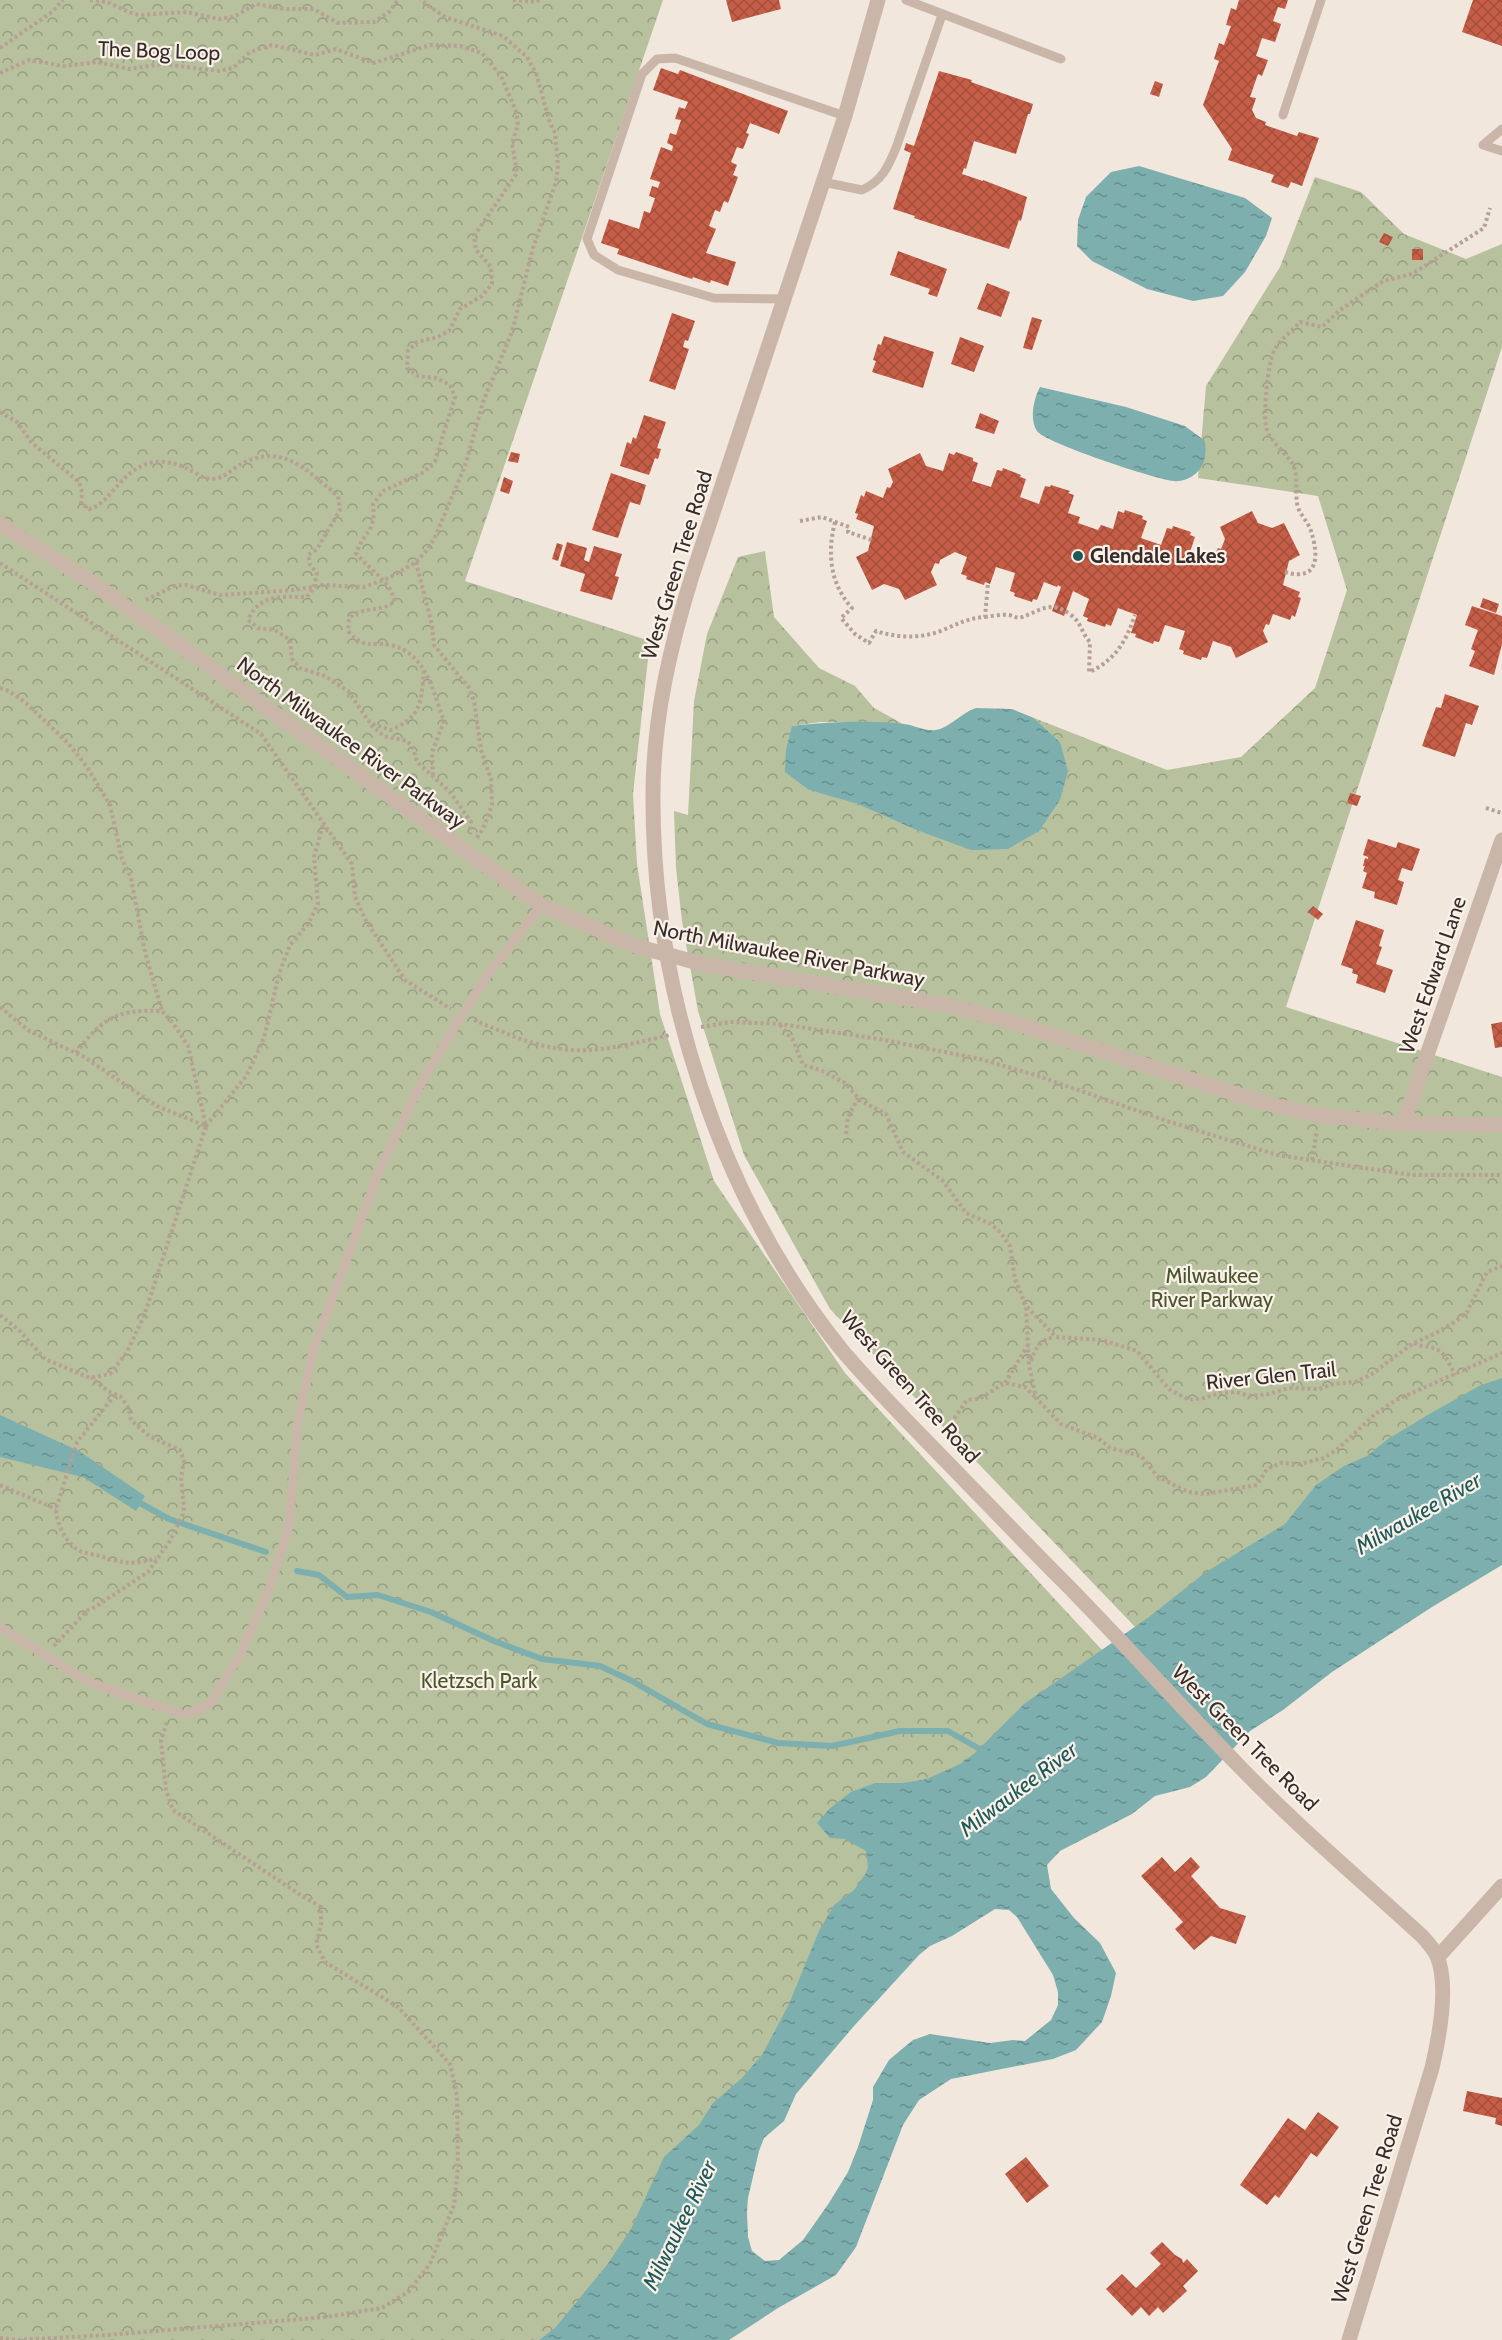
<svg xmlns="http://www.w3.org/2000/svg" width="1502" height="2340" viewBox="0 0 1502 2340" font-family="Cabin,sans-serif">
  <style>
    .forest { fill: url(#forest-crowns) }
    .water { fill: url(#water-ripples); fill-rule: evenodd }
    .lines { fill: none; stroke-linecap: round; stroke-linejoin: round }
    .stream { stroke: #7cafae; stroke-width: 6 }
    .building { fill: url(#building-cross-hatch) }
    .path { stroke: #b6a093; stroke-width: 4; stroke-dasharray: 3 3; stroke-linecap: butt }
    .service { stroke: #cab6a9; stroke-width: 9 }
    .minor { stroke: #cab6a9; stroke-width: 15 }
    .tertiary { stroke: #cab6a9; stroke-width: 15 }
    .poi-dot { fill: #1e5959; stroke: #faf1e9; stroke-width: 2 }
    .labels { text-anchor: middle; stroke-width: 4.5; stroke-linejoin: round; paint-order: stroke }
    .street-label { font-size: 21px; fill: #372c29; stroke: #faf1e9 }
    .poi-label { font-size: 21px; font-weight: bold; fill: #372c29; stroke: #faf1e9; text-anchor: start }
    .park-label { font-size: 21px; fill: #49562c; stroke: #faf1e9 }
    .water-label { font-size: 22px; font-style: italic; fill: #1e5959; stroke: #faf1e9 }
  </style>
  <defs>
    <pattern id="forest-crowns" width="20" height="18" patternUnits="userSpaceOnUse" patternTransform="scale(1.5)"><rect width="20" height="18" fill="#b7c19d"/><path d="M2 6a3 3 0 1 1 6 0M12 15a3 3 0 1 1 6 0" fill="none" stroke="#969d80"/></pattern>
    <pattern id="water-ripples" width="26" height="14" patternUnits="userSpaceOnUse" patternTransform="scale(1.5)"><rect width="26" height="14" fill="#7cafae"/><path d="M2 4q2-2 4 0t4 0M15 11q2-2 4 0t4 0" fill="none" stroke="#668f8e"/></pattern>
    <pattern id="building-cross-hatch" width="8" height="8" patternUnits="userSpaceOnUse" patternTransform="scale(1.5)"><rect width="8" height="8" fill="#c65e47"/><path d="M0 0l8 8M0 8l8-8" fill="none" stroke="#a24e3b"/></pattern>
  </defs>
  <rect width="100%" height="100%" fill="#f2e7dd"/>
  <path class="forest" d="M 0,0 L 663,0 L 465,581 L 650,641 L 633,794 L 637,864 L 660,1014 L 714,1181 L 845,1373 L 1102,1650 L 858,1974 L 628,2340 L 0,2340 Z
    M 1315,177 L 1361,192 L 1404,234 L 1466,259 L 1502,244 L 1502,347 L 1286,1007 L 1502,1077 L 1502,1490 L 1139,1631 L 830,1309 L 744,1155 L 698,1011 L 682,921 L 676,868 L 674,811 L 688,815 L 694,701 L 707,634 L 738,557 L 765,551 L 774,617 L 819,668 L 855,686 L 874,708 L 903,724 L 820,722 L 792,726 L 809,790 L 858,803 L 914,829 L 1060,742 L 1034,718 L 1167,770 L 1241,757 L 1315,688 L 1347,590 L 1318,496 L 1198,478 L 1206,386 L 1280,267 Z"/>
  <path class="water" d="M 1139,166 L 1245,198 L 1272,218 L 1266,236 L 1245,272 L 1223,296 L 1193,301 L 1147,289 L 1092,261 L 1077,246 L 1078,220 L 1086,197 L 1111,172 Z
    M 1040,387 L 1126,407 L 1185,426 L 1205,441 C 1207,458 1204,471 1187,479 C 1184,480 1177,482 1174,481 C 1157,480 1043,442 1037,431 C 1029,419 1034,398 1040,387 Z
    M 976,708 L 1012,709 L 1034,718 L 1060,742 L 1068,771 L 1060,800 L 1039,831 L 1008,849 L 971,850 L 914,829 L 858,804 L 809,790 L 785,772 L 786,750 L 792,726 C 825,722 872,720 904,724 C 914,725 926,732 936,730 C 949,728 961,713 976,708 Z
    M 1502,1378 L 1502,1565 L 1432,1607 L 1332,1672 L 1283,1710 L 1250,1731 L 1206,1777 L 1190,1787 L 1155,1796 L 1132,1814 L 1060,1851 L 1047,1865 L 1051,1889 L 1074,1918 L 1100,1943 L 1116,1973 L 1111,1996 L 1102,2022 L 1076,2050 L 1053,2059 L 951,2079 L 919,2100 L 903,2125 L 856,2247 L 836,2275 L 778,2308 L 729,2340 L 539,2340 L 555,2328 L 607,2265 L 631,2229 L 664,2157 L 699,2125 L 713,2103 L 742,2078 L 762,2055 L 789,2004 L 819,1931 L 834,1905 L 854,1890 L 866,1873 L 868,1867 L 866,1851 L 845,1839 L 830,1838 L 817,1823 L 829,1809 L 851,1792 L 875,1783 L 903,1783 L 927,1779 L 960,1764 L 975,1753 L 1024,1704 L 1149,1617 L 1206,1572 L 1285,1524 L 1316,1485 L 1344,1466 L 1367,1456 L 1388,1439 L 1426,1416 L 1479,1386 ZM 995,1909 L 1009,1910 L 1017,1917 L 1053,1975 L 1058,1992 L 1058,2005 L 1051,2020 L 1025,2041 L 1013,2040 L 990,2043 L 930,2034 L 913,2040 L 902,2049 L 889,2060 L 873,2087 L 873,2100 L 858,2147 L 848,2172 L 829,2203 L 803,2240 L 779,2260 L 765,2261 L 752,2251 L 748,2237 L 747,2212 L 748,2198 L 759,2151 L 764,2138 L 784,2121 L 796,2094 L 854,2026 L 919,1955 L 930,1946 L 952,1936 Z
    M 0,1415 L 79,1451 L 145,1496 L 136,1511 L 83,1477 L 0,1457 Z"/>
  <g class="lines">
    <path class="stream" d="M 140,1503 L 169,1519 L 266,1552
      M 297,1571 L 319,1575 L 347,1597 L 378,1595 L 431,1612 L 494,1641 L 542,1659 L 600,1666 L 632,1681 L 707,1724 L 778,1743 L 832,1746 L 900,1731 L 948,1731 L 985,1752"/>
  </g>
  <path class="building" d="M 726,0 L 779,0 L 781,9 L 732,22 Z
    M 1239,0 L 1288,0 L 1285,9 L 1278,7 L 1273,21 L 1281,24 L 1275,42 L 1262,38 L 1256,56 L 1268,60 L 1262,76 L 1258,74 L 1250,97 L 1256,98 L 1252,110 L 1256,118 L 1266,122 L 1265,125 L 1297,136 L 1299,132 L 1319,138 L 1302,186 L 1291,182 L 1288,188 L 1271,182 L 1274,175 L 1228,160 L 1232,149 L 1203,105 L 1219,61 L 1214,59 L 1219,43 L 1224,45 L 1231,26 L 1226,25 L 1231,8 L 1236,10 Z
    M 1473,0 L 1502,0 L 1502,46 L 1462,32 Z
    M 661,68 L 678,74 L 680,70 L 788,111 L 779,134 L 750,123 L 746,133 L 749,134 L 743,149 L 737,147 L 731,162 L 737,165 L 733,175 L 738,177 L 728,203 L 724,201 L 720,212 L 715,210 L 709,226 L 716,229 L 706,253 L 736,262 L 728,286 L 711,280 L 710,283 L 693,277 L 692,279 L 617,254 L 619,249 L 601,243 L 609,219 L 639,229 L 644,211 L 650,213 L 655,198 L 649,196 L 652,186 L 658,188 L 660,182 L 650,179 L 661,147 L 672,151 L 673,146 L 667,143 L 670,133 L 676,135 L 681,120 L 675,119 L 679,107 L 685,109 L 688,102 L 653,90 Z
    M 939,71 L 972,80 L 971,82 L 1033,104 L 1030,114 L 1028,114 L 1016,154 L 974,141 L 966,169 L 964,168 L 962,174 L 983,181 L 983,180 L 1027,197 L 1021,221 L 1019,220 L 1009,249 L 914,218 L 915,216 L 893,209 L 911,153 L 904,150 L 906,143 L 914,146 Z
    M 1155,81 L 1163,84 L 1159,97 L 1150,94 Z
    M 1384,233 L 1393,237 L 1388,246 L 1379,242 Z
    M 1412,249 L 1423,249 L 1423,260 L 1412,260 Z
    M 898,251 L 947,269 L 937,297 L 928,294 L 930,289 L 890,275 Z
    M 987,283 L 1010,292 L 1001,317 L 977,309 Z
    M 672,313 L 695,321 L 688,341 L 685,340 L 683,347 L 689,349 L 675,390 L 649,381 Z
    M 1032,317 L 1042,320 L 1032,350 L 1023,348 Z
    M 884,336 L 934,352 L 923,388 L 872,372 L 876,361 L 873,360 L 878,344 L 881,345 Z
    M 960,337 L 984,346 L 974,372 L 951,364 Z
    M 980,413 L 999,421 L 994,434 L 975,428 Z
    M 644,415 L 666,422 L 657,448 L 661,449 L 658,459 L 655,458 L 649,475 L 620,466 L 627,442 L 631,444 L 633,437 L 636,439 Z
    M 511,452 L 520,454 L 518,463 L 508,461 Z
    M 956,452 L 973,458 L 973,461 L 978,463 L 972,481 L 991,487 L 997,470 L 1002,471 L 1003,468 L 1021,475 L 1020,477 L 1026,479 L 1020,497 L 1039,504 L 1045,486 L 1050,487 L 1051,485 L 1070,491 L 1068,493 L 1074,495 L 1068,513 L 1080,517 L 1078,523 L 1098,530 L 1101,525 L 1113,529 L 1118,511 L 1124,513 L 1125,510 L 1143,516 L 1142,519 L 1147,521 L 1141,538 L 1161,545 L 1167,528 L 1172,529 L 1173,526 L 1191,532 L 1190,535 L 1195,537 L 1189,555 L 1202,559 L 1216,552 L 1218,548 L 1221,549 L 1225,539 L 1220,527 L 1252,511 L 1258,523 L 1272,528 L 1284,523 L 1300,555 L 1289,561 L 1283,585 L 1300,592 L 1298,597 L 1301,598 L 1295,617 L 1292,615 L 1290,620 L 1273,614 L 1269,625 L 1266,624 L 1263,631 L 1268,642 L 1236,658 L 1231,647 L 1213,641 L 1207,658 L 1202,657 L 1201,660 L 1183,654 L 1184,651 L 1179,649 L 1185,631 L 1165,625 L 1159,642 L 1154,641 L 1153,644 L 1135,637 L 1136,634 L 1131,633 L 1137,615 L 1118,608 L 1111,626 L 1106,624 L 1105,627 L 1087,621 L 1088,618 L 1083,616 L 1089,599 L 1073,591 L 1064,616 L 1052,611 L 1061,587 L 1058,585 L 1057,587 L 1044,582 L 1037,600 L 1033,599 L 1032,602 L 1014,596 L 1015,593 L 1010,591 L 1015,573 L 996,567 L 990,584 L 985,582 L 984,585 L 966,579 L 967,576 L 961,574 L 967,557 L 955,552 L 940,560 L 939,564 L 935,563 L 931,572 L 937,585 L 905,600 L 899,589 L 884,584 L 872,590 L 856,557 L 868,551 L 874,526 L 856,519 L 858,514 L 855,513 L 861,495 L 864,497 L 866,491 L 883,498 L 887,487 L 890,488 L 893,482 L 888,469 L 920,453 L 926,466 L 943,471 L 949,453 L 954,455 Z
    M 611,473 L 646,485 L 640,505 L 630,502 L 618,538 L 592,530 Z
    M 504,477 L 513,481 L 509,494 L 500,491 Z
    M 567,542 L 587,548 L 584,560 L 589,562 L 594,546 L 622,554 L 615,576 L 619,577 L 612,600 L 580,591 L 585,574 L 560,566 Z
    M 557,543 L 563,545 L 558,561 L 552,559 Z
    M 1483,598 L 1499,604 L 1496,613 L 1480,607 Z
    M 1472,606 L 1502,616 L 1502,644 L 1494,675 L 1469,666 L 1475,651 L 1471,649 L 1478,630 L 1465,625 Z
    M 1445,694 L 1479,706 L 1472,725 L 1466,723 L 1455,757 L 1422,746 L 1436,707 L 1441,708 Z
    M 1350,793 L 1361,796 L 1357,806 L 1347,803 Z
    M 1368,839 L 1396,848 L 1398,842 L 1420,849 L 1412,871 L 1402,868 L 1398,880 L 1404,882 L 1397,905 L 1374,898 L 1375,892 L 1362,888 L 1367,873 L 1363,871 L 1365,866 L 1363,866 L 1365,858 L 1368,859 L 1368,857 L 1363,855 Z
    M 1313,906 L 1323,914 L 1318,920 L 1308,912 Z
    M 1356,920 L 1384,930 L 1379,946 L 1382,947 L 1376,964 L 1393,970 L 1385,993 L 1356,983 L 1358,975 L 1352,973 L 1353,969 L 1341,965 Z
    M 1502,1022 L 1502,1047 L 1495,1048 L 1491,1024 Z
    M 1162,1857 L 1175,1872 L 1191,1857 L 1200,1867 L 1191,1876 L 1220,1908 L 1246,1916 L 1236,1944 L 1211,1936 L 1194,1950 L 1175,1929 L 1183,1922 L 1141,1876 Z
    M 1467,2091 L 1502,2098 L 1502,2126 L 1495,2124 L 1496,2118 L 1463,2111 Z
    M 1318,2112 L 1339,2127 L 1317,2157 L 1311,2153 L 1279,2198 L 1275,2195 L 1267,2205 L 1240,2185 L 1288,2118 L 1305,2130 Z
    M 1026,2157 L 1049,2186 L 1027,2203 L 1005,2174 Z
    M 1162,2242 L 1175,2255 L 1182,2259 L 1183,2263 L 1187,2259 L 1198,2271 L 1183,2286 L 1187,2291 L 1163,2313 L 1158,2307 L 1149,2316 L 1141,2307 L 1132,2316 L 1106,2289 L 1122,2274 L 1136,2288 L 1161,2264 L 1150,2253 Z"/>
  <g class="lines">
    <path class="path" d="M 90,0 L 107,2 L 131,13 L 140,15 L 187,12 L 219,19 L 233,17 L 256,4 L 285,9 L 314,9 L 338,23 L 374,22 L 389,12 L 398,0
      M 513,0 L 536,2 L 539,0
      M 0,48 L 52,12 L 63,0
      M 0,73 L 29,60 L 63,66 L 98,62 L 129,69 L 162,64 L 219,71 L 233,68 L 250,52 L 272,45 L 315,55 L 336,49 L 374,63 L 430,45 L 460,46 L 482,53 L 501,76 L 516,111 L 518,125 L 512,143 L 517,173 L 474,236 L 476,250 L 491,267 L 492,284 L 482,296 L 460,309 L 449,331 L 438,337 L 417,342 L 408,351 L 407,368 L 418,376 L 436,378 L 450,385 L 455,397 L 435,461 L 424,472 L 383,491 L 373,504 C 376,534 365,529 356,553 C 369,570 389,579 395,601 C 381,613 366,605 349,618 L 348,631 C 367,651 368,641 390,645 C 426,652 433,692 444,721 L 432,752 L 433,776
      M 0,412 L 17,422 L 32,443 L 79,482 L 82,493 L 81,504 L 90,509 C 111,502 119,474 146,464 C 159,459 178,463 190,470 C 195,472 201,477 206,478 C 219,481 225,475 235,468 C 279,439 304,468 338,496 L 340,510 L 317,549 L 308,555 L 310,565 L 317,573 L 314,587 L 307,597 C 281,597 260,593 248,620 L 258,628 L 275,630 L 290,640 L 292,659 L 300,668 L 325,676 L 348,691 L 370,723 L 391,730 C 423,716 421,701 424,669
      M 800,521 L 822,517 L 849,527 L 848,532 L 872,540
      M 835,522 C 827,553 830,584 852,608 L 841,618 L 855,634 L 869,643 L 876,631 C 898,638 922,639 943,630 C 957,624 969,618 985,617 L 988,583
      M 416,562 L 432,625 L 434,645 L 469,688 L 474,701 L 481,750 L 491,779 L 492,805 L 483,829 L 476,839
      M 0,563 L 261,734 L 352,864 L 355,897 L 366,921 L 405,980 L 451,1009
      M 1285,572 C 1319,582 1319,556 1311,531 C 1308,521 1298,513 1297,503 C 1295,489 1299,475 1292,463 C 1285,452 1271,442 1267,430 C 1262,417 1268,360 1275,349 C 1281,339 1293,330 1300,322 L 1322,327 L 1340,310 L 1383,281 L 1412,274 L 1484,228 L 1490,208
      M 146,600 L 174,586 L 186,585 L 220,595 L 295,590 L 324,585 L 364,587 L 389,578 L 416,562 L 427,550 L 435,537 L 465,466 L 483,402 L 512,332 L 533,248 L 556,182 L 558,166 L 555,133 L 549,120 L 536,73 L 527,57 L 503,36 L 445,17 L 420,0
      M 985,617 C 992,616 1001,614 1009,615 C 1014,616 1017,619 1022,617 C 1041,611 1050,599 1071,615 C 1081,622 1082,634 1090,642 L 1089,672 C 1116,660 1126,641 1135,615
      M 0,688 L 9,691 L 26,703 L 68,743 L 87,767 L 110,805 L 122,859 L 131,878 L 145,952 L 162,1011
      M 371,725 L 384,736 L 407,741 L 413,748 L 417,762 L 450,792 L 471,822 L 470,834
      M 1486,808 L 1502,813
      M 0,1007 L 28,1030 L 84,1057 L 157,1106 L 206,1126 L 144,1316 L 127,1352 L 110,1374 L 90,1378 L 45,1359 L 19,1330 L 0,1315
      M 474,1020 C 505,1033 537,1048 571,1050 C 604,1052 639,1042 670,1035
      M 780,1025 L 793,1040 L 803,1065 L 820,1070 L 845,1083 L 861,1101 L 886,1114 L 903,1152 L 943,1181 L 966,1213 L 991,1224 L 1001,1233 L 1010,1246 L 1015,1279 L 1026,1306 L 1029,1365 L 1036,1398 L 1061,1424 L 1098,1438 L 1110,1448 L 1141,1456 L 1158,1477 L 1188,1492 L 1205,1494 L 1257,1485 L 1267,1469 L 1281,1463 L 1300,1464 L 1324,1458 L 1339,1448 L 1375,1414 L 1396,1400 L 1502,1353
      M 701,1027 L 731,1022 L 780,1024 L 879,1039 L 980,1059 L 1035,1075 L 1170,1122 L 1277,1155 L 1412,1175 L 1502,1175
      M 76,1053 C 102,1018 118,1009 162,1011 L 173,1023 L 188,1046 L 206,1126
      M 206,1126 L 247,1075 L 264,1038 L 279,974 L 290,945 L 308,924 L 318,904 L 314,857 L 323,825
      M 846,1134 L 848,1117 L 858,1098
      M 1312,1160 L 1317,1130
      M 1027,1307 L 1056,1337 L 1102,1340 L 1137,1351 L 1169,1389 L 1189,1400 L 1204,1398 L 1220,1393 L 1236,1392 L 1250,1396 L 1269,1394 L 1289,1388 L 1319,1389 L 1333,1384 L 1355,1382 L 1372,1374 L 1412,1344 L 1436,1333 L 1456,1321 L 1467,1312 L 1487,1272 L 1502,1266
      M 1414,1343 C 1421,1347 1426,1346 1433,1348 C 1445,1351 1450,1365 1455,1375
      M 1031,1361 C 1035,1348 1041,1339 1055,1337
      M 1005,1383 L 1028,1345
      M 115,1395 L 77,1442 L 56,1509 C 57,1525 66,1545 82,1552 C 88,1554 94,1554 100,1556 C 123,1563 132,1566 156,1558
      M 944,1433 L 967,1400 L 979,1399 L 1005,1383 L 1025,1387 L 1035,1397
      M 0,1485 L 56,1509
      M 54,1646 L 88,1610 L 95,1607 L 148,1572 L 170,1541 L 183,1514 L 184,1507 L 181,1478 L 184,1461 L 180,1450 L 149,1436 L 131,1420 L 128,1407 L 121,1397 L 108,1391 L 91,1378
      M 0,2338 L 17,2340 L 108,2335 L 326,2317 L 382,2308 L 408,2292 L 430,2264 L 454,2205 L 458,2166 L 457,2095 L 450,2064 L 398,2007 L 325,1962 L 316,1944 L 321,1925 L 321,1907 L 302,1896 L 173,1810 L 166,1790 L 161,1741 L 167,1722"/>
    <path class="service" d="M 906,0 L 1061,59
      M 1283,115 L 1321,0
      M 1483,145 L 1502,129
      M 1483,145 L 1502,151
      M 823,182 L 862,190 C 882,181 888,167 896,148 L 942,15
      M 784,299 L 714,298 L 618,270 L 594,255 L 587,239 L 642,74 L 657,59 L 675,58 L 845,116
      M 0,1627 L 88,1682 L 184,1715 L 210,1704 L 240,1655 L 270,1587 L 289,1526 L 298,1420 L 313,1351 L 379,1171 L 419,1087 L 462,1015 L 486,977 L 541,905"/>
    <path class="minor" d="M 0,524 L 96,585 L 541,905 L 632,945 L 702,964 L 946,1005 L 1015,1023 L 1264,1103 L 1317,1115 L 1403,1124 L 1502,1125
      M 1403,1124 L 1502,840"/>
    <path class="tertiary" d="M 878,0 L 845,116 L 692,576 C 670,647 653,720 653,795 C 652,989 719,1197 841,1349 C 873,1387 908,1422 943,1458 C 983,1499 1023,1541 1064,1582 C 1124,1643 1181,1707 1241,1768 C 1298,1827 1362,1881 1423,1937 C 1428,1943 1433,1948 1437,1956 C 1449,1985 1439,2038 1432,2068 L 1349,2340
      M 1438,1957 L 1502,1886"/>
  </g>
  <circle class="poi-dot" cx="1078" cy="556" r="6"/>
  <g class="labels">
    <g class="street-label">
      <text transform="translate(159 51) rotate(2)" y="7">The Bog Loop</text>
      <text transform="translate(677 565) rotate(-73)" y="7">West Green Tree Road</text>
      <text transform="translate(351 743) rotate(36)" y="7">North Milwaukee River Parkway</text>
      <text transform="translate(789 954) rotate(11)" y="7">North Milwaukee River Parkway</text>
      <text transform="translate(1433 975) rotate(-71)" y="7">West Edward Lane</text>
      <text transform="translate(1271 1376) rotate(-6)" y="7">River Glen Trail</text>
      <text transform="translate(910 1387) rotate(48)" y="7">West Green Tree Road</text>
      <text transform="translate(1245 1738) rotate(45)" y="7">West Green Tree Road</text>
      <text transform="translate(1367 2209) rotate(-73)" y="7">West Green Tree Road</text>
    </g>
    <g class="poi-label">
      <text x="1090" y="563">Glendale Lakes</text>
    </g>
    <g class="park-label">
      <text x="1212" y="1283">Milwaukee<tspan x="1212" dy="24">River Parkway</tspan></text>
      <text x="479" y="1688">Kletzsch Park</text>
    </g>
    <g class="water-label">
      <text transform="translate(1418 1513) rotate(-30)" y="8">Milwaukee River</text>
      <text transform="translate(1018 1789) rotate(-37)" y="8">Milwaukee River</text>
      <text transform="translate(679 2225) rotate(-64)" y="8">Milwaukee River</text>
    </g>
  </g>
</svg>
